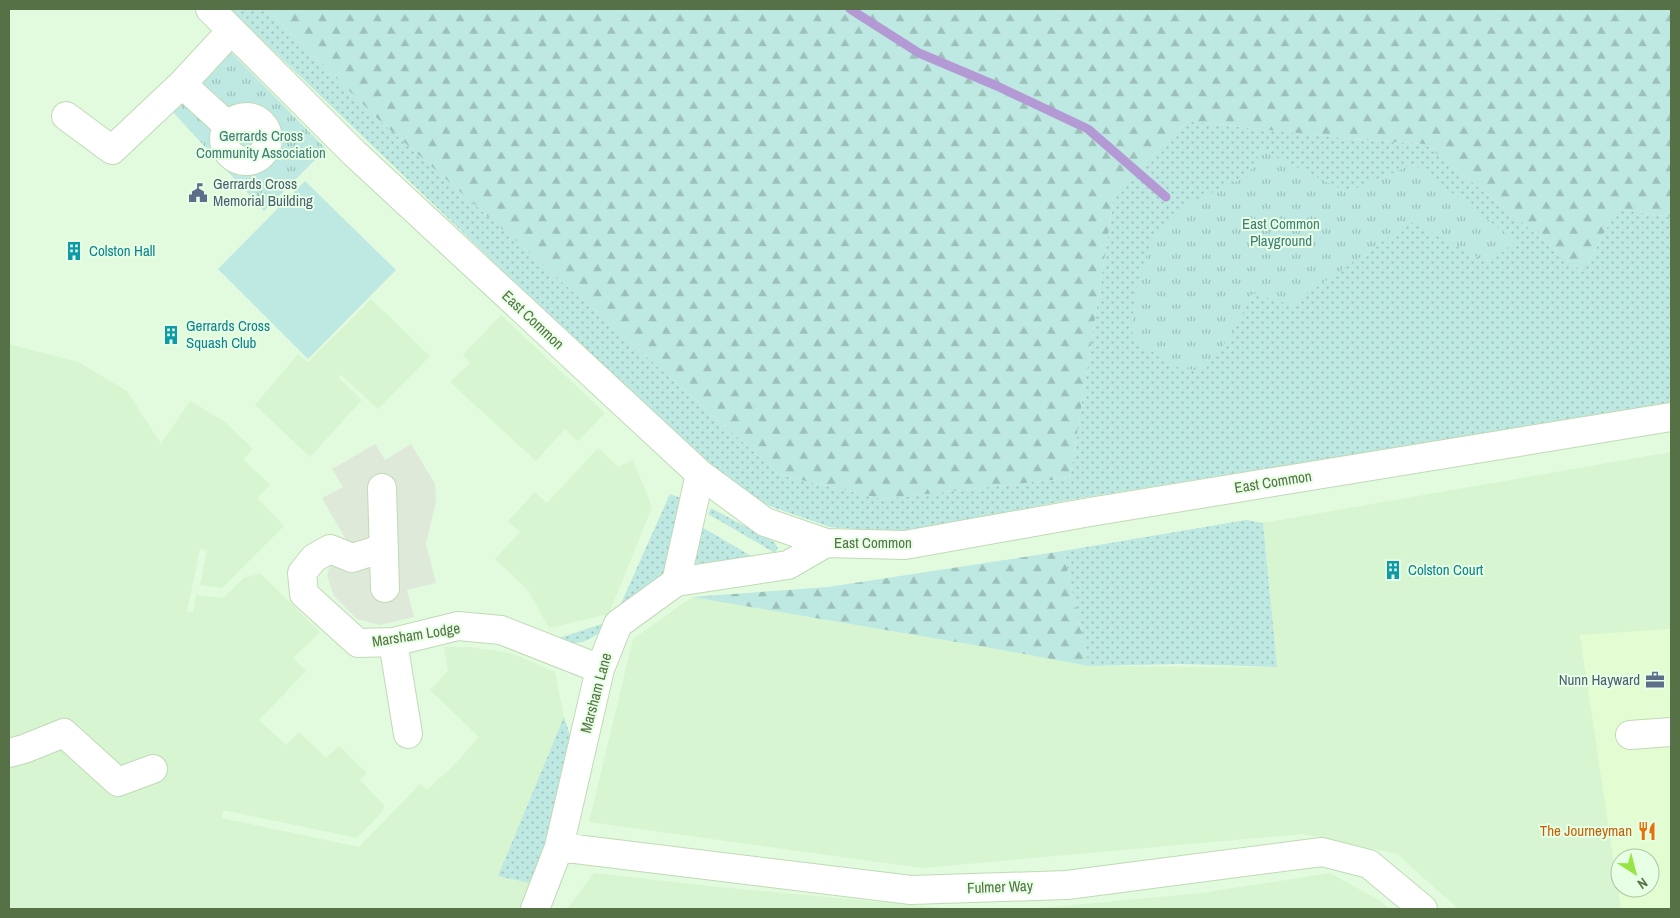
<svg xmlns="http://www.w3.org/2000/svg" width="1680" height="918" viewBox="0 0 1680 918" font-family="'Archivo Narrow',sans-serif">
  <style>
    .residential { fill: #d6f5d0 }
    .commercial { fill: #e4fcd2; fill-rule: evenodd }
    .industrial { fill: #dee9da }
    .grass { fill: url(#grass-dots) }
    .forest { fill: url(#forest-firs) }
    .park { fill: url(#park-tufts) }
    .garden { fill: #bee8e2 }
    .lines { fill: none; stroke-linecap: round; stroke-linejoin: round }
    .stream { stroke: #b39ad5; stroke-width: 9 }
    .minor-casing { stroke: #c0dab6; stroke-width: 30 }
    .minor { stroke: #fff; stroke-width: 28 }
    .labels { text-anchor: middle; stroke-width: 4; stroke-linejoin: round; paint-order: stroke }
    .park-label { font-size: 15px; fill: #427c7a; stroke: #e7ffe4 }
    .service-label { font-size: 15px; fill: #4e5e75; stroke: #e7ffe4; text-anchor: start }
    .culture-label { font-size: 15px; fill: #0d838f; stroke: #e7ffe4; text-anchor: start }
    .street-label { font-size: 15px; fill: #577147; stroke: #e7ffe4 }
    .food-label { font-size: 15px; fill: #c56008; stroke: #e7ffe4; text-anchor: end }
  </style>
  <defs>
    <pattern id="grass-dots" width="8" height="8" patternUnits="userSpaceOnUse" patternTransform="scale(1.25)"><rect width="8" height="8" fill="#bee8e2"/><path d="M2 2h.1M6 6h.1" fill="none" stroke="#9dc0b9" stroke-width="1.8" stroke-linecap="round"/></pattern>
    <pattern id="forest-firs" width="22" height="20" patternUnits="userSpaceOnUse" patternTransform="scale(1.25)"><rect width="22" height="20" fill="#bee8e2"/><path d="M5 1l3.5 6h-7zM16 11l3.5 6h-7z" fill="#9dc0b9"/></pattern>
    <pattern id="park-tufts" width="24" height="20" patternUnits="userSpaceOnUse" patternTransform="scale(1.25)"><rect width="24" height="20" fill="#bee8e2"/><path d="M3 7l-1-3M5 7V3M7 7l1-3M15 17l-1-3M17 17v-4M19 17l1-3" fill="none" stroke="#9dc0b9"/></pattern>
  </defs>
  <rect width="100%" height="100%" fill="#e2fbde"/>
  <path class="residential" d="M 371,299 L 430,356 L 378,409 L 341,375 L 339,378 L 362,400 L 310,457 L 255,405 L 298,354 L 308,362 Z
    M 501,315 L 605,413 L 578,441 L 565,429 L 536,461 L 450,382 L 470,363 L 463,355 Z
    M 9,344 L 78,362 L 127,391 L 161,444 L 190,401 L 225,422 L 253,449 L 243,459 L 270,485 L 257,498 L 284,526 L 222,588 L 200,585 L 207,550 L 200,549 L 187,612 L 193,612 L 196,595 L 223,598 L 245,577 L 261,574 L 320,632 L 293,658 L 306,671 L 259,720 L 286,745 L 299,732 L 326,758 L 339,746 L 367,773 L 360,780 L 384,805 L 383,811 L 357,838 L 223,810 L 222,818 L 359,847 L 420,784 L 427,790 L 454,765 L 479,737 L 430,690 L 448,671 L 444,647 L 468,647 L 504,652 L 516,655 L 555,672 L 564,717 L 498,876 L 530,883 L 520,909 L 9,909 Z
    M 598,448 L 618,467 L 633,460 L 652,507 L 609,614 L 549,628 L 528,590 L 495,559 L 520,532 L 508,521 L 535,492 L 547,503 Z
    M 1671,452 L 1671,629 L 1580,636 L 1621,909 L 1456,909 L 1455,906 L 1397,854 L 1303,834 L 922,868 L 589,822 L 633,639 L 692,597 L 980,646 L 1089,666 L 1277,667 L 1263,523 Z
    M 594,873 L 709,886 L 955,909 L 567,909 Z
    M 1330,873 L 1382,902 L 1389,909 L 1029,909 L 1202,893 Z"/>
  <path class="commercial" d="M 1671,629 L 1671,909 L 1621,909 L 1580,635 ZM 1620,858 L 1650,858 L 1650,888 L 1620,888 Z"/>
  <path class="industrial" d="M 375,444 L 385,460 L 411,444 L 435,484 L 436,501 L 426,544 L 436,583 L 407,590 L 414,617 L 380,625 L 357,619 L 334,596 L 327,576 L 331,560 L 349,545 L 322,498 L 343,487 L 332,469 Z"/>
  <path class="grass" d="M 230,9 L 266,9 L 378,119 L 780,475 L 883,499 L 1070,478 L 1115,191 L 1188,121 L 1353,139 L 1425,144 L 1583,272 L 1617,209 L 1671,217 L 1671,403 L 1069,500 L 900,533 L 830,527 L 769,506 L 719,473 L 575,340 Z
    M 670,494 L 686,500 L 690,522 L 661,583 L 619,608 Z
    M 711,508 L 774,542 L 778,548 L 775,553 L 708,514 Z
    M 1246,520 L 1263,523 L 1277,667 L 1181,664 L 1089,666 L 1063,551 Z
    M 700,526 L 758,560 L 701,566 L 695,563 L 694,560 Z
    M 605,623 L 605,629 C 587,642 575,648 553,640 Z
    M 564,717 L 574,747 L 535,882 L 530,883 L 498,876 Z"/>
  <path class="forest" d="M 266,9 L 1671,9 L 1671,217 L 1617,209 L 1583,272 L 1425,144 L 1353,139 L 1188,121 L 1115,191 L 1070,478 L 883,499 L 780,475 L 378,119 Z
    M 1063,551 L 1089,666 L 980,646 L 692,597 L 828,587 Z"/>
  <path class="park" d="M 231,52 L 326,149 L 264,211 L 171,110 Z
    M 1262,150 L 1347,192 L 1414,164 L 1516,241 L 1489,263 L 1411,222 L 1291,305 L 1252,293 L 1234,331 L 1204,371 L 1179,368 L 1141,345 L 1131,330 L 1135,294 L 1153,234 L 1193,201 L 1247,177 Z"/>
  <path class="garden" d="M 305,181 L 396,270 L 308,359 L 218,269 Z"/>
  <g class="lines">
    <path class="stream" d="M 850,9 L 919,53 L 997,86 L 1088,129 L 1166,197"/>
    <g class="minor-casing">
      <path id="minor" d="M 210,9 L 354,153 L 700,474 L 765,522 L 826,543 L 905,545 L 1090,512 L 1671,417
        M 66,116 L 112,150 L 182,84
        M224 139a22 22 0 1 1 44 0a22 22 0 1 1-44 0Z
        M 228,126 L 182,84 L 231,31
        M 382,488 L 385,588
        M 384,548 L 352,558 L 330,549 L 314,558 L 302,573 L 304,594 L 358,643 L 393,642 L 458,626 L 501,630 L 600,669
        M 676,582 L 788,565 L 826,543
        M 393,642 L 408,734
        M 1630,735 L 1671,732
        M 9,753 L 24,749 L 64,733 L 118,782 L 153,769
        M 559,847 L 911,890 L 1067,885 L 1322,852 L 1369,864 L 1423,909
        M 535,909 L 559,847 L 600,669 L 618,624 L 676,582 L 700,474"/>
    </g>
    <use href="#minor" class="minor"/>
  </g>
  <defs>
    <g id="civic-bare" transform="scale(1.5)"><path d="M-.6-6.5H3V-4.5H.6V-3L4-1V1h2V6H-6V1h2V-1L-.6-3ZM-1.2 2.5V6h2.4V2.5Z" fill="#5c6f8a" stroke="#e7ffe4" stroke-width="2.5" paint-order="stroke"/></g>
    <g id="building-bare" transform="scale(1.5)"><path d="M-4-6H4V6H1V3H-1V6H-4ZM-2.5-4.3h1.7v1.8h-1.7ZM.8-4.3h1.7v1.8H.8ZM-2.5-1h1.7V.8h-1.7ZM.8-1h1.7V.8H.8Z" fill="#0f9aa8" stroke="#e7ffe4" stroke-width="2.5" paint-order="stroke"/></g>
    <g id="office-bare" transform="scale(1.5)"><path d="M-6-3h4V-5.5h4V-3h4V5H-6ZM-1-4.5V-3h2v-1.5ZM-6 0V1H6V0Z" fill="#5c6f8a" stroke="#e7ffe4" stroke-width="2.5" paint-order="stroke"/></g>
    <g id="restaurant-bare" transform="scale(1.5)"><path d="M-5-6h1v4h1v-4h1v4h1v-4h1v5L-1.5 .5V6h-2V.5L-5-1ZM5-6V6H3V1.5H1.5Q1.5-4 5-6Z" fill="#e8710a" stroke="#e7ffe4" stroke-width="2.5" paint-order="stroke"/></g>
  </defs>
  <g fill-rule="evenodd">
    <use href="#civic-bare" x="198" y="193"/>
    <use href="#building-bare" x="74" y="251"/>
    <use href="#building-bare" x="171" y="335"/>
    <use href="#building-bare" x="1393" y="570"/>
    <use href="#office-bare" x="1655" y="680"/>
    <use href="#restaurant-bare" x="1647" y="831"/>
  </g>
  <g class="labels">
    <g class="park-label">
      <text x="261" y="141">Gerrards Cross<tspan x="261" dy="17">Community Association</tspan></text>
      <text x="1281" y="229">East Common<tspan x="1281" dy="17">Playground</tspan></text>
    </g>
    <g class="service-label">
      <text x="213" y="189">Gerrards Cross<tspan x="213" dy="17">Memorial Building</tspan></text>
      <text x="1640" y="685" text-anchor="end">Nunn Hayward</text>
    </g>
    <g class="culture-label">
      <text x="89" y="256">Colston Hall</text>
      <text x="186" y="331">Gerrards Cross<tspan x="186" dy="17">Squash Club</tspan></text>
      <text x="1408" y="575">Colston Court</text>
    </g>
    <g class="street-label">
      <text transform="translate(533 320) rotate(43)" y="5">East Common</text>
      <text transform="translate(1273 482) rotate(-9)" y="5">East Common</text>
      <text x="873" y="548">East Common</text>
      <text transform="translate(416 635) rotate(-9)" y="5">Marsham Lodge</text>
      <text transform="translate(596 693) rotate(-75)" y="5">Marsham Lane</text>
      <text transform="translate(1000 887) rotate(-2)" y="5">Fulmer Way</text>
    </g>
    <g class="food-label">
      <text x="1632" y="836">The Journeyman</text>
    </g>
  </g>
  <rect width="1680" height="918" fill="none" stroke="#577147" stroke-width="20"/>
  <g transform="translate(1635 873) rotate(144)"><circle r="24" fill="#e7ffe4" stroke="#adc6a5"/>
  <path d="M0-4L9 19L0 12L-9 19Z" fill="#97e544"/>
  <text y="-8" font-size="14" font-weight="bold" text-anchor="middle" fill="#577147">N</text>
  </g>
</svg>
